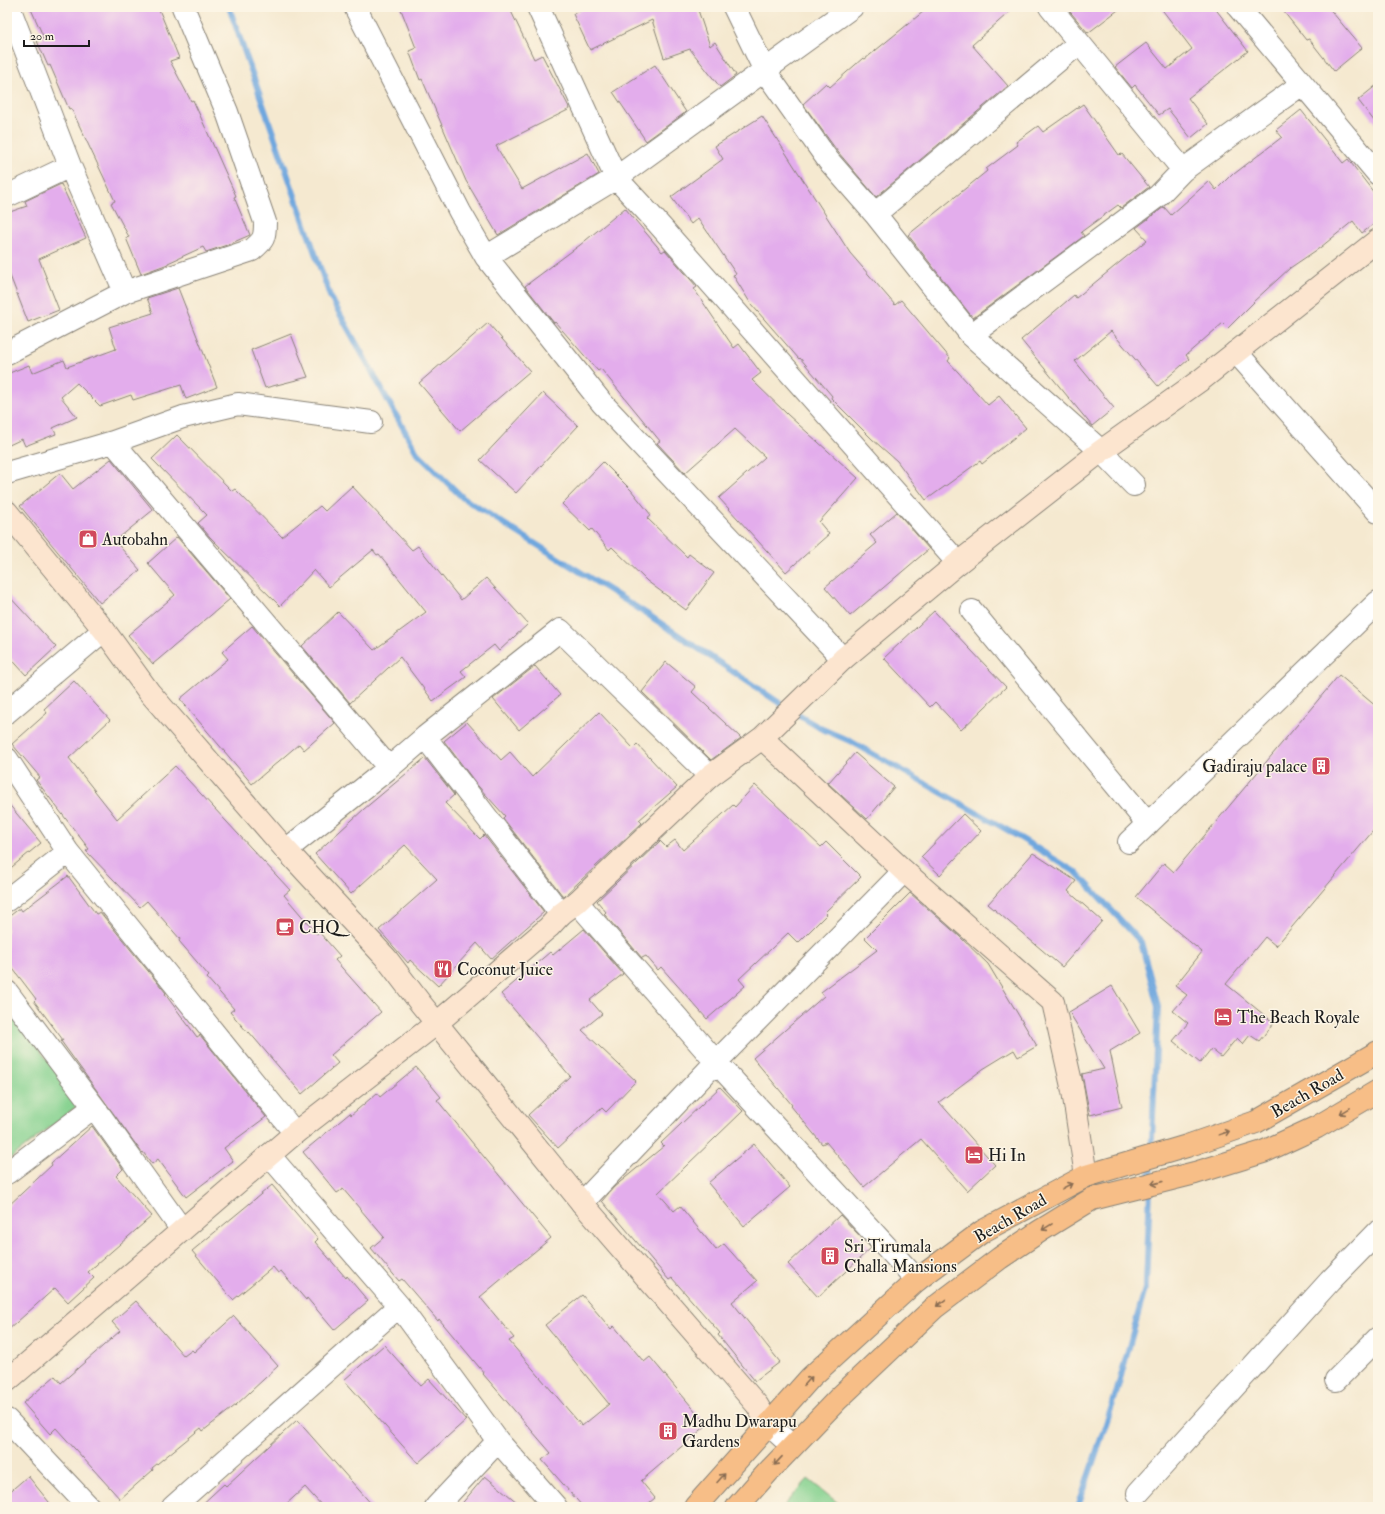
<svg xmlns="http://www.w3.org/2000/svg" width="1385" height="1514" viewBox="0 0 1385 1514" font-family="'IM FELL Double Pica',serif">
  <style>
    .green { fill: #86d290; stroke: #517756 }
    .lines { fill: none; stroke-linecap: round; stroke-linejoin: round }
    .stream { stroke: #6fa7de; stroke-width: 6 }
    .building { fill: #e3adec }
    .street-casing { stroke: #888276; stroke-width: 24 }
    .secondary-casing { stroke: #888276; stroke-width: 24 }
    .primary-casing { stroke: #888276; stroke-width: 24 }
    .street { stroke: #fff; stroke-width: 22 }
    .secondary { stroke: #fce5cf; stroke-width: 22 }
    .primary { stroke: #f7be87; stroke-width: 22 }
    .oneway { stroke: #8a6d52 }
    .labels { text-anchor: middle; stroke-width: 3; stroke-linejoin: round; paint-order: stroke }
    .poi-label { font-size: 17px; fill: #1c1c1c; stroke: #fcf5e5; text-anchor: start }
    .street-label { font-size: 17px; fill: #1c1c1c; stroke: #fcf5e5 }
  </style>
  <rect width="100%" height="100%" fill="#fcf5e5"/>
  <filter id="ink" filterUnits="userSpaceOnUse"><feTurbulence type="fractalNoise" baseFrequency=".025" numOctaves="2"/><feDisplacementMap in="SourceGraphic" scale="8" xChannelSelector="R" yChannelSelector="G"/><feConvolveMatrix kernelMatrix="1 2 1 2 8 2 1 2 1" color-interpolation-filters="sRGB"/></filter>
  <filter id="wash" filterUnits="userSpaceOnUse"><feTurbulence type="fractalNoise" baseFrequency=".012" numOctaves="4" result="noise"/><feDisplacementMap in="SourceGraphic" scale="16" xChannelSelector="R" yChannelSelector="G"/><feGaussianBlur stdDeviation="0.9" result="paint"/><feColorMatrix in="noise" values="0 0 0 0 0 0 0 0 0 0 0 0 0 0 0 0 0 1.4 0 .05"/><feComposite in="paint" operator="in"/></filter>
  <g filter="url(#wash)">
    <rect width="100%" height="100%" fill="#f5e9d0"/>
    <path class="green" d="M 7,1008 L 81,1103 L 7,1161 Z
      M 808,1479 L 843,1507 L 783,1507 Z"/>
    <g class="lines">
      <path class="stream" d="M 229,7 L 330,296 L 417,453 L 463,498 L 647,614 L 787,708
        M 795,713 L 820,728 L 852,742 L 1009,831 L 1077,873 L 1141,942 L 1158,1007 L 1150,1180
        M 1078,1507 L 1116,1394 L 1146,1285 L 1150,1189"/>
    </g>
    <g id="blocks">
      <path class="building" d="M 30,7 L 158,7 L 179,58 L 170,61 L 191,101 L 193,100 L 236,196 L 234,197 L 250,235 L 227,245 L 206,252 L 203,247 L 168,263 L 168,264 L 141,274 L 126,238 L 129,237 L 111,203 L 115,201 L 71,108 L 69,109 L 50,65 L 48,66 L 37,41 L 44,38 Z
        M 400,7 L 509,7 L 534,59 L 542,55 L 570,109 L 496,146 L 522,189 L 588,153 L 599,174 L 498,235 L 466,181 L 422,79 L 420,80 L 409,51 L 416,48 Z
        M 588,7 L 697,7 L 710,46 L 715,42 L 736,75 L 720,87 L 690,49 L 664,58 L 652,20 L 590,50 L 573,14 Z
        M 929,7 L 1015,7 L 972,45 L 1008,86 L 876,197 L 838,152 L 803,104 L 826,83 L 830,87 L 863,58 L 865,59 Z
        M 1066,7 L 1122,7 L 1088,33 Z
        M 1160,7 L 1214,7 L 1248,51 L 1188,98 L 1208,124 L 1191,138 L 1168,109 L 1159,115 L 1135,85 L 1132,88 L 1115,67 L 1146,43 L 1167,69 L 1192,49 Z
        M 1280,7 L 1328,7 L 1362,48 L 1334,71 L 1309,39 L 1306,40 Z
        M 655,65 L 686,112 L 646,141 L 613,92 Z
        M 1378,84 L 1378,126 L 1358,100 Z
        M 1083,104 L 1119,155 L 1122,154 L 1149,187 L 1121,208 L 1118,205 L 1081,232 L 1084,236 L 973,318 L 908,235 L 987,171 L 986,169 L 1018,145 L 1016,142 L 1038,126 L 1043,132 Z
        M 1301,110 L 1343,163 L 1348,159 L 1378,198 L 1378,221 L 1362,233 L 1353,221 L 1321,247 L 1290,268 L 1253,302 L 1254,302 L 1228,328 L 1223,323 L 1186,355 L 1189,359 L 1158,386 L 1111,331 L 1075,361 L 1114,408 L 1092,426 L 1021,340 L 1074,295 L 1076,298 L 1147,240 L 1136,228 L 1164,207 L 1171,215 L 1209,181 L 1216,190 L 1233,173 L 1234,174 L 1282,137 L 1276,130 Z
        M 762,116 L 850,253 L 895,305 L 901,300 L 950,358 L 948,361 L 988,405 L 999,396 L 1026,428 L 982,464 L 980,461 L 926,500 L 897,461 L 872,439 L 831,398 L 832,396 L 800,358 L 799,359 L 751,304 L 733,275 L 736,274 L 698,218 L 691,224 L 671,197 L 723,159 L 715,146 Z
        M 61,184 L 86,238 L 39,259 L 59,310 L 28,322 L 7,268 L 7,213 L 27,206 L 25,201 Z
        M 625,208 L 662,252 L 665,250 L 697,287 L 694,289 L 734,348 L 739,344 L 761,373 L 752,380 L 788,415 L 858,478 L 819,522 L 829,534 L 786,572 L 719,498 L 765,457 L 735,429 L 685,473 L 657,443 L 660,441 L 601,369 L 598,371 L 555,322 L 554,323 L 525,286 L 580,245 Z
        M 178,288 L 217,387 L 186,399 L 181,385 L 133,400 L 131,395 L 100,406 L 77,383 L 61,397 L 77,417 L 53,428 L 56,434 L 25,446 L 22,439 L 7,446 L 7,374 L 29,365 L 32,373 L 64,360 L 67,367 L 116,349 L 109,327 L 153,313 L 147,298 Z
        M 488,323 L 530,371 L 460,431 L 419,383 Z
        M 291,334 L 308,377 L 265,388 L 251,350 Z
        M 543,393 L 578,426 L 516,493 L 480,460 Z
        M 177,435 L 232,491 L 235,489 L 282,537 L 320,506 L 325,511 L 352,486 L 412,550 L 418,546 L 461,600 L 486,578 L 528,624 L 499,651 L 494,645 L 461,671 L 466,677 L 433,701 L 400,657 L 350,703 L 302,646 L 338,612 L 374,650 L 426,612 L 379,554 L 377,555 L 373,550 L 329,587 L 314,570 L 280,606 L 210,537 L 198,523 L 207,515 L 152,459 Z
        M 111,459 L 153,510 L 115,541 L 140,570 L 100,603 L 20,506 L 60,473 L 73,489 Z
        M 603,462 L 631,490 L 651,515 L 647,518 L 687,557 L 689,554 L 714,573 L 686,610 L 647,581 L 612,547 L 609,550 L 592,529 L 590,531 L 562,504 Z
        M 897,512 L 929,549 L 850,616 L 825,587 L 877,543 L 870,535 Z
        M 177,537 L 230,599 L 153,664 L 128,635 L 175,595 L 148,563 Z
        M 7,594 L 56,647 L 26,675 L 7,654 Z
        M 934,611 L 1006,687 L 961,730 L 935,702 L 930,707 L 884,658 Z
        M 252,626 L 335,723 L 304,750 L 299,744 L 252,784 L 180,699 L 228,659 L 222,652 Z
        M 666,662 L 696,687 L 692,692 L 741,738 L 711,760 L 642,692 Z
        M 535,666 L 560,695 L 519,730 L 493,699 Z
        M 1339,675 L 1378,708 L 1378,825 L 1276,946 L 1265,937 L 1226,984 L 1274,1023 L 1259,1041 L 1250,1035 L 1243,1044 L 1237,1038 L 1221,1057 L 1211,1049 L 1200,1063 L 1173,1041 L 1188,1023 L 1173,1011 L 1187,995 L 1175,986 L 1202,952 L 1136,897 L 1164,863 L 1174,872 Z
        M 74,681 L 110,720 L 69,758 L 117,819 L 175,766 L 290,890 L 284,895 L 317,934 L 319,932 L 340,956 L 335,960 L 381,1012 L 331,1055 L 338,1063 L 302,1094 L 249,1032 L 248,1033 L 230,1012 L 234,1009 L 207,978 L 209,976 L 179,941 L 180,939 L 147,901 L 140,907 L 86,851 L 89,849 L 36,780 L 40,777 L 12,744 L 47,713 L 44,709 Z
        M 599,712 L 633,748 L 637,744 L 677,787 L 639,820 L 642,823 L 564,896 L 562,895 L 503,818 L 505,816 L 478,786 L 444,741 L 467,722 L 501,760 L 510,752 L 532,777 Z
        M 855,753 L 894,787 L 867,819 L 828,783 Z
        M 425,758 L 454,795 L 445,803 L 480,839 L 484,835 L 544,912 L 491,959 L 477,943 L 438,986 L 410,960 L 408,963 L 379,930 L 437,879 L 405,845 L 351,894 L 315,854 L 364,809 Z
        M 755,785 L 821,847 L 826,842 L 861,877 L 825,912 L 827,914 L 798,943 L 788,933 L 739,979 L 745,986 L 707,1019 L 661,967 L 658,970 L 646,956 L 642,958 L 604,914 L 606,912 L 597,901 L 660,841 L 666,847 L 675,840 L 683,850 L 733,805 L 735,807 Z
        M 7,802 L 41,843 L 7,871 Z
        M 963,814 L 981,831 L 940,875 L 921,857 Z
        M 1033,853 L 1076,881 L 1068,891 L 1102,921 L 1062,967 L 988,904 Z
        M 68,876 L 96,914 L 100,912 L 166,993 L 165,994 L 197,1037 L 200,1035 L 266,1117 L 224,1148 L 233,1161 L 186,1197 L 158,1159 L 152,1164 L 143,1152 L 142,1153 L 61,1041 L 63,1040 L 34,1001 L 36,999 L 7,961 L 7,918 L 20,908 L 22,911 Z
        M 910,893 L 959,936 L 988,964 L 1037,1046 L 1018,1057 L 1014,1050 L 983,1069 L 939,1102 L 995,1165 L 967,1191 L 921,1139 L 864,1187 L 826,1142 L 822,1144 L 791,1106 L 792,1105 L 753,1058 L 824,996 L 821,992 L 877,950 L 865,938 Z
        M 584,929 L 623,974 L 590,1000 L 602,1014 L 582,1030 L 636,1081 L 606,1112 L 602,1108 L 558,1148 L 528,1115 L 570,1076 L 501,994 L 550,952 L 553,955 Z
        M 1112,986 L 1140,1033 L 1110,1051 L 1122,1107 L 1090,1115 L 1082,1074 L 1104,1069 L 1069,1012 Z
        M 416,1067 L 441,1097 L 437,1100 L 551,1238 L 480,1297 L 514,1338 L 509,1341 L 582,1426 L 609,1404 L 545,1325 L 582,1295 L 611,1329 L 614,1326 L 644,1362 L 650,1357 L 707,1425 L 641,1481 L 655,1498 L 644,1507 L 583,1507 L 542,1460 L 551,1453 L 483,1374 L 484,1373 L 439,1319 L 438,1321 L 402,1279 L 399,1281 L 371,1248 L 384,1237 L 343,1189 L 337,1193 L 303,1152 L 350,1113 L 351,1115 L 377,1093 L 380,1097 Z
        M 720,1087 L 743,1111 L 658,1193 L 674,1211 L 680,1206 L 716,1250 L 724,1244 L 757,1281 L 732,1302 L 780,1362 L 755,1381 L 718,1335 L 720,1333 L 672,1278 L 669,1280 L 602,1201 L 614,1187 L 664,1146 L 661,1143 Z
        M 92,1126 L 123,1169 L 116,1176 L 152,1216 L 88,1272 L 94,1278 L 68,1302 L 55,1288 L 7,1331 L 7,1207 L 52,1165 L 51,1163 Z
        M 754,1144 L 790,1187 L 744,1226 L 708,1183 Z
        M 272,1185 L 318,1239 L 315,1242 L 346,1278 L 347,1276 L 368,1301 L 334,1330 L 307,1298 L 306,1300 L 281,1271 L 278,1273 L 273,1267 L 233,1300 L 192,1251 Z
        M 840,1215 L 871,1248 L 818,1297 L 788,1264 Z
        M 136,1301 L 184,1356 L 192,1350 L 194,1352 L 234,1316 L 278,1366 L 236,1405 L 203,1431 L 201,1428 L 152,1468 L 153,1470 L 120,1499 L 56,1428 L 50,1434 L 23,1403 L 55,1376 L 61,1383 L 120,1331 L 112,1322 Z
        M 384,1345 L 421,1386 L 429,1379 L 466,1420 L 418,1463 L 344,1380 Z
        M 297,1420 L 374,1507 L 323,1507 L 305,1487 L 283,1507 L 199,1507 L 224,1484 L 226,1486 Z
        M 28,1476 L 53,1507 L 7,1507 L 7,1494 Z
        M 485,1476 L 523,1507 L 459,1507 Z"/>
    </g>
  </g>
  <g filter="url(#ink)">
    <use href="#blocks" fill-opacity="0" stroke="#888276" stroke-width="1"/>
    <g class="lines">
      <g class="street-casing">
        <path id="street" d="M 355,7 L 460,212 L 486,257 L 602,403 L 843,659
          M 538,7 L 616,178 L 654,219 L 958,563
          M 734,7 L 765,71 L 828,160 L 875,214 L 971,335 L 1101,451 L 1134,485
          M 1050,7 L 1183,170
          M 1238,7 L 1378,174
          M 7,196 L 70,166 L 9,7
          M 875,214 L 1079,43
          M 486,257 L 616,178 L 852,7
          M 125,292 L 252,250 C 264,240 265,238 265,222 L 227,112 L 183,7
          M 971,335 L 1158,196 L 1183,170 L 1302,84
          M 1236,352 L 1378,512
          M 7,353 L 125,292 L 70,166
          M 113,442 L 183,417 L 238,404 L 371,422
          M 7,473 L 113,442 L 389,768
          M 972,611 L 1148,824
          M 7,712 L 104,630
          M 425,737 L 561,914
          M 7,759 L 68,852 L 295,1133
          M 1129,842 L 1378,602
          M 286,850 L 389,768 L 425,737 L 560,630 L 710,776
          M 7,900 L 68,852
          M 577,902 L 716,1062 L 917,1280
          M 7,992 L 94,1107 L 7,1173
          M 94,1107 L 182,1230
          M 269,1155 L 399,1306 L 498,1441 L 556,1507
          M 582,1203 L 716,1062 L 904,871
          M 1336,1380 L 1378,1338
          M 7,1420 L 89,1507
          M 769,1425 L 792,1446
          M 1138,1493 L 1330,1281 L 1378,1232
          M 173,1507 L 399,1306
          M 436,1507 L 498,1441"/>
      </g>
      <g class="secondary-casing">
        <path id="secondary" d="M 7,512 L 104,630 L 149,692 L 286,850 L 386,958 L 421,1004 L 582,1203 L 757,1405 L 769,1425
          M 762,738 L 843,659 L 958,563 L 1101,451 L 1202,379 L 1378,240
          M 7,1381 L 295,1133 L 437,1023 L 549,927 L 561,914 L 577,902 L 710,776 L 762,738 L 904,871 L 1053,1002 L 1073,1091 L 1086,1176"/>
      </g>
      <g class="primary-casing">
        <path id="primary" d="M 695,1507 L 811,1377 L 917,1280 L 983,1231 L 1086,1176 L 1187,1146 L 1256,1122 L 1378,1052
          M 737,1507 L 768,1472 L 838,1399 L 934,1308 L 1000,1258 L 1040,1231 L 1092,1199 L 1195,1173 L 1263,1152 L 1317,1127 L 1378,1091"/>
      </g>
      <use href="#street" class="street"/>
      <use href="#secondary" class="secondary"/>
      <use href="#primary" class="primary"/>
    </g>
    <defs><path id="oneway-shaft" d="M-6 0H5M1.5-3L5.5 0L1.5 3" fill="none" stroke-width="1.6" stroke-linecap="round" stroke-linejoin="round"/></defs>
    <g class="oneway">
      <use href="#oneway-shaft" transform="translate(1345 1111) rotate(149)"/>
      <use href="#oneway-shaft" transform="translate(1224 1133) rotate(-19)"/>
      <use href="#oneway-shaft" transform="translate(1157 1183) rotate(166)"/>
      <use href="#oneway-shaft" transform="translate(1067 1186) rotate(-28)"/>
      <use href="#oneway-shaft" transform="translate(1047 1227) rotate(148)"/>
      <use href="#oneway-shaft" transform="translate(941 1303) rotate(143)"/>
      <use href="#oneway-shaft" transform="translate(808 1381) rotate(-48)"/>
      <use href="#oneway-shaft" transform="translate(778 1461) rotate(133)"/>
      <use href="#oneway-shaft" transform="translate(721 1478) rotate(-48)"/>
    </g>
  </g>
  <defs>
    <g id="shop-square" transform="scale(1)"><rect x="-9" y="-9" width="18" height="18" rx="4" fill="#d1495b" stroke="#fcf5e5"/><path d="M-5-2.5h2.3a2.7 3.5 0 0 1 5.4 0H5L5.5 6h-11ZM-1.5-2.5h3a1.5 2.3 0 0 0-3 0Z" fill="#fff"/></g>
    <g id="building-square" transform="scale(1)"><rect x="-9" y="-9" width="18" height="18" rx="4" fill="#d1495b" stroke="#fcf5e5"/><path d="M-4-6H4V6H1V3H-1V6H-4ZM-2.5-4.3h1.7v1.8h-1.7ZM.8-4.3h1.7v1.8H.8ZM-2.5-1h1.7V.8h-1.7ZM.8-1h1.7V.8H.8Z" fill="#fff"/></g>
    <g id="cafe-square" transform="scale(1)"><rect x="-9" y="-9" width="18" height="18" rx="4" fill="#d1495b" stroke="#fcf5e5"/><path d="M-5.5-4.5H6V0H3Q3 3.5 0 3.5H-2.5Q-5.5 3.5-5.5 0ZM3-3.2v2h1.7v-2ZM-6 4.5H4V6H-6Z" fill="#fff"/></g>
    <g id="restaurant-square" transform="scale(1)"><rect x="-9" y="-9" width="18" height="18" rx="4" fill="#d1495b" stroke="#fcf5e5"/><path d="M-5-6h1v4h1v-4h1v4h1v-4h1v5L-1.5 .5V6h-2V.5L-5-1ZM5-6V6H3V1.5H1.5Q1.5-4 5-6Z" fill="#fff"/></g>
    <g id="hotel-square" transform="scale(1)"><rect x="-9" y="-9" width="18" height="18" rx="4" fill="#d1495b" stroke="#fcf5e5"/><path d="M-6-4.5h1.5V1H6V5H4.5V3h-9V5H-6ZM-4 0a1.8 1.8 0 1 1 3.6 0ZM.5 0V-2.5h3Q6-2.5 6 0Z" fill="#fff"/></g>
  </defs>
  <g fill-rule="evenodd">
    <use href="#shop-square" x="88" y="539"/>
    <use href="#building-square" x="1321" y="766"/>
    <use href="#cafe-square" x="285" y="927"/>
    <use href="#restaurant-square" x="443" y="969"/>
    <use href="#hotel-square" x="1223" y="1017"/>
    <use href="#hotel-square" x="974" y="1155"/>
    <use href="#building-square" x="830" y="1256"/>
    <use href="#building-square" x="668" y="1431"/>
  </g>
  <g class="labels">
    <g class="poi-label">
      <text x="102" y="545">Autobahn</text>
      <text x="1307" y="772" text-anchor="end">Gadiraju palace</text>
      <text x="299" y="933">CHQ</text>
      <text x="457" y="975">Coconut Juice</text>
      <text x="1237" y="1023">The Beach Royale</text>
      <text x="988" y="1161">Hi In</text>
      <text x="844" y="1252">Sri Tirumala<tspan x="844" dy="20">Challa Mansions</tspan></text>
      <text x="682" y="1427">Madhu Dwarapu<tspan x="682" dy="20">Gardens</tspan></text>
    </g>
    <g class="street-label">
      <text transform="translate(1307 1093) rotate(-30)" y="6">Beach Road</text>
      <text transform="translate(1010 1218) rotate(-30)" y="6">Beach Road</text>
    </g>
  </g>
  <rect width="1385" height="1514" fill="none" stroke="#fcf5e5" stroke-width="24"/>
  <path d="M24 40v6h65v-6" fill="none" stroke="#1c1c1c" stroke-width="2"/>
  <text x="30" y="40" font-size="12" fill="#1c1c1c" stroke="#fcf5e5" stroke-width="3" paint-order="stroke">20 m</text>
</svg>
